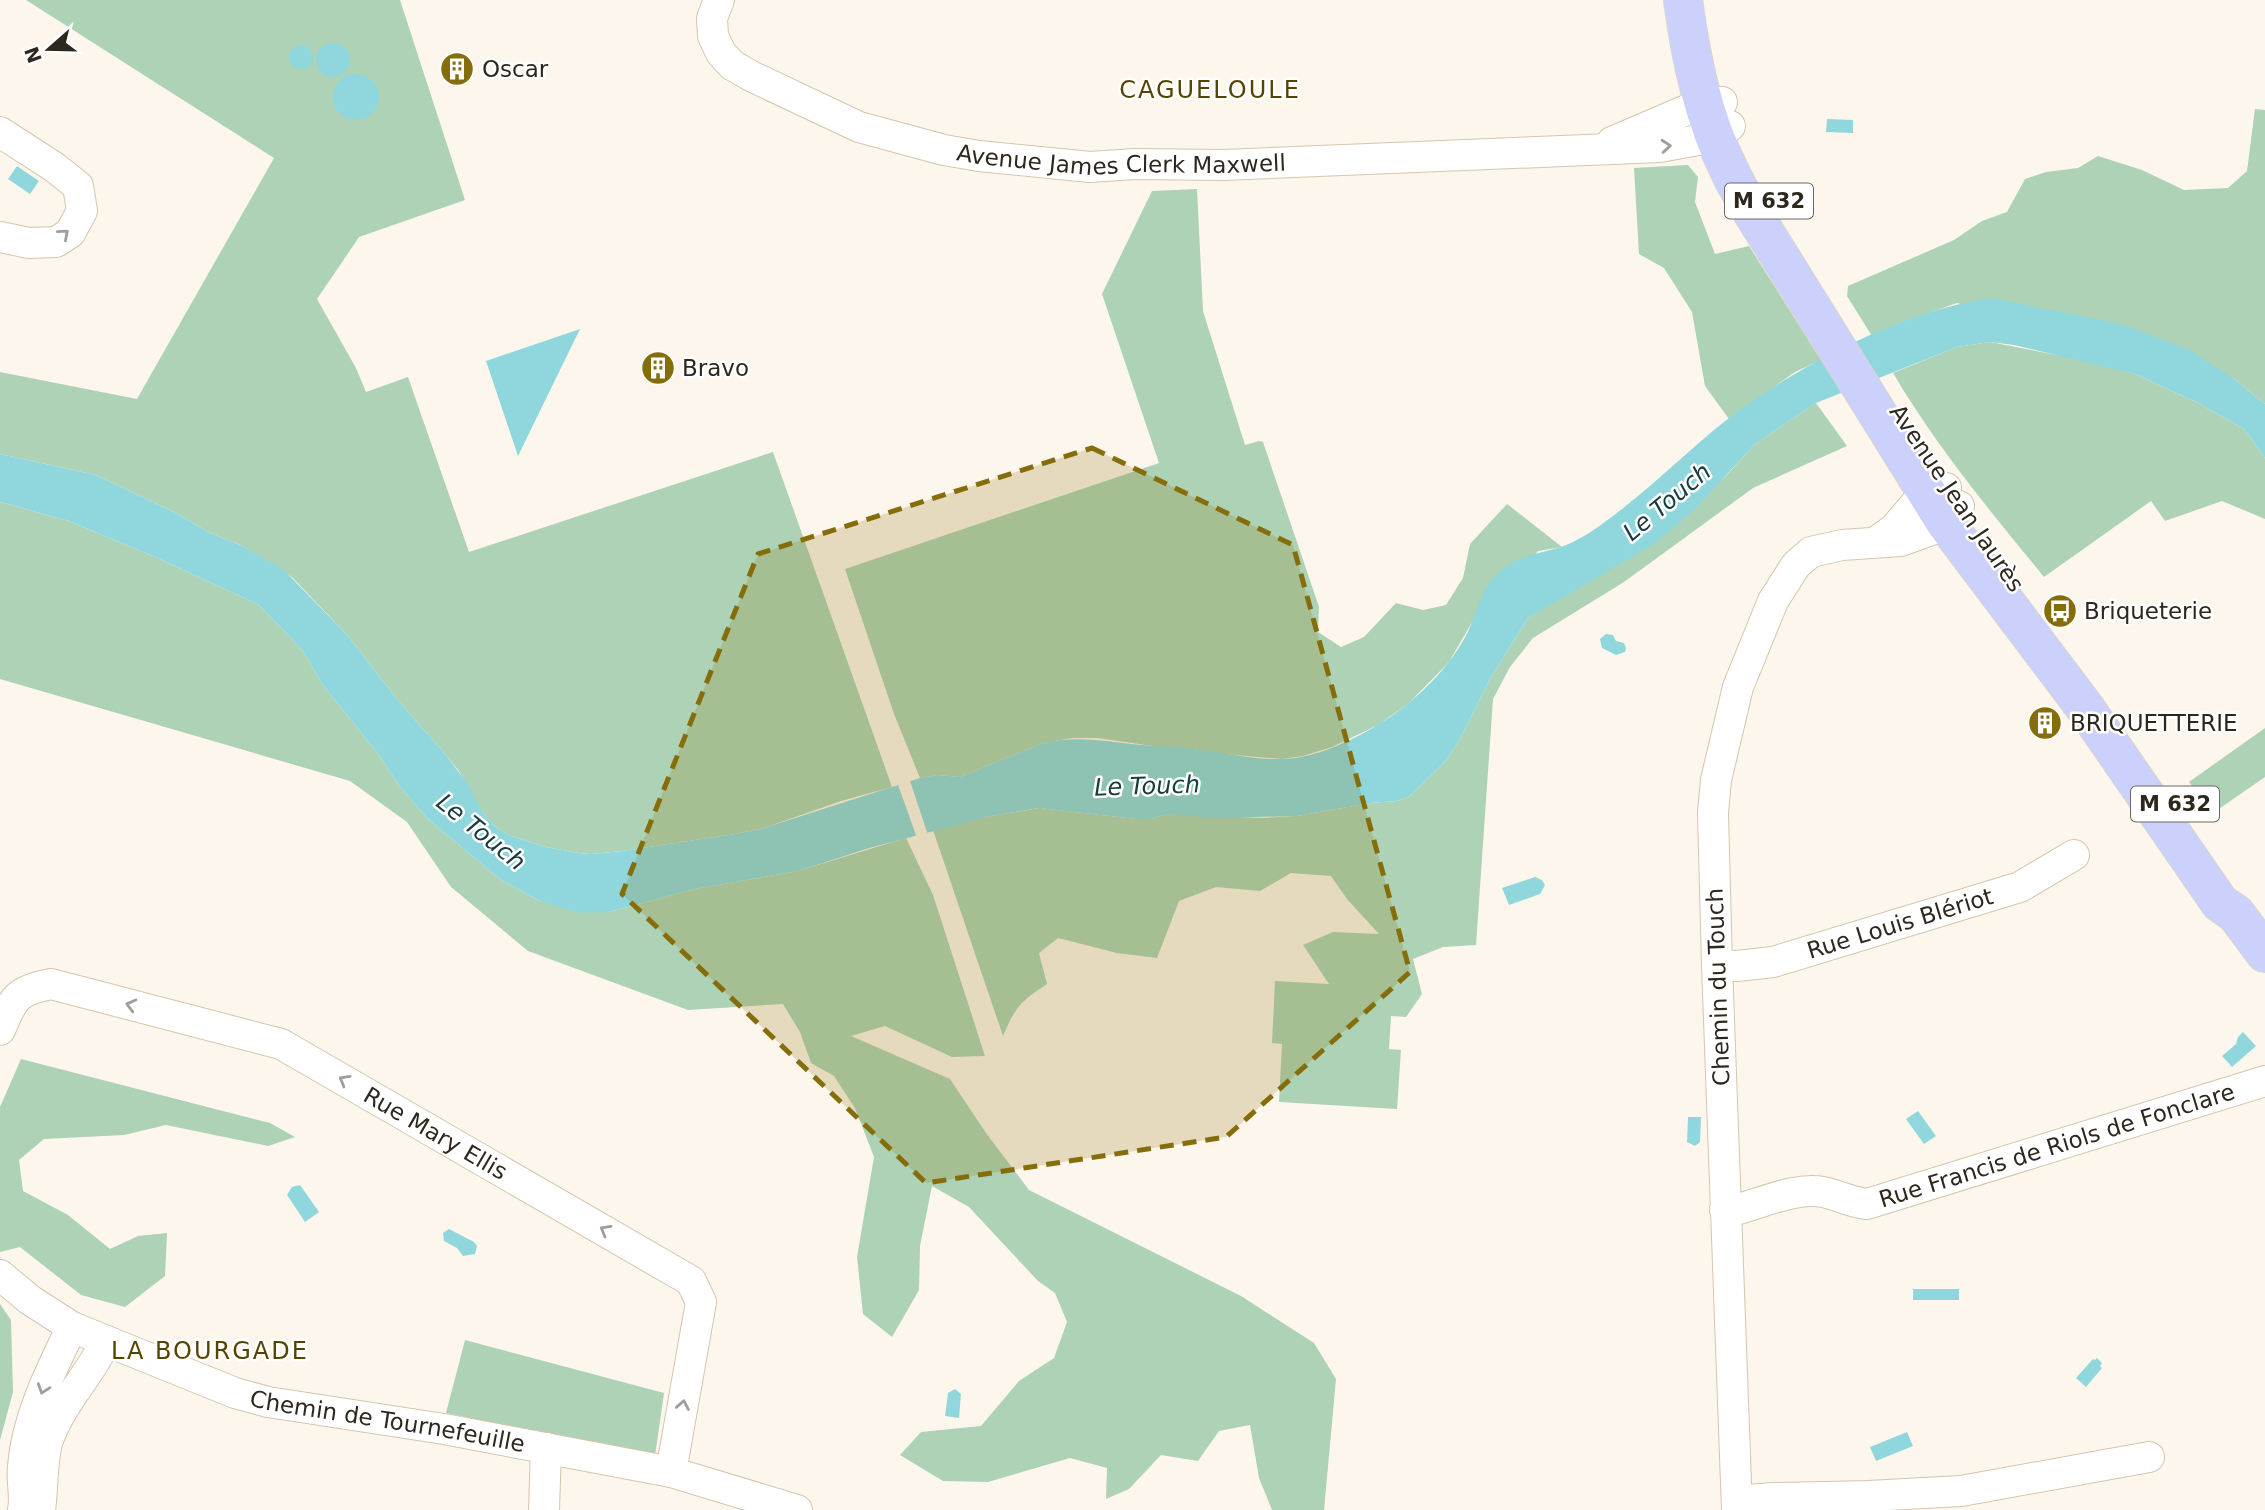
<svg xmlns="http://www.w3.org/2000/svg" width="2265" height="1510" viewBox="0 0 2265 1510" font-family="'DejaVu Sans',sans-serif">
  <style>
    .green { fill: #add2b5 }
    .water { fill: #90d7dd }
    .pier { fill: #fdf6ec }
    .lines { fill: none; stroke-linecap: round; stroke-linejoin: round }
    .minor-casing { stroke: #d6c5ac; stroke-width: 32 }
    .major-casing { stroke: #d5d4d2; stroke-width: 40 }
    .minor { stroke: #fff; stroke-width: 30 }
    .major { stroke: #cbd1fb; stroke-width: 38 }
    .oneway { stroke: #a19e9a }
    .marked { fill: #866d0b; fill-opacity: 0.2; stroke: #866d0b; stroke-width: 5; stroke-dasharray: 14 9; stroke-linejoin: round }
    .labels { text-anchor: middle; stroke-width: 5; stroke-linejoin: round; paint-order: stroke }
    .shield { fill: #fff; stroke: #6d6862; stroke-width: 2 }
    .shield-label { font-size: 21px; font-weight: bold; fill: #2e271e }
    .poi-label { font-size: 23px; fill: #2e271e; stroke: #fff; text-anchor: start }
    .street-label { font-size: 23px; fill: #2e271e; stroke: #fff }
    .neighbourhood-label { font-size: 24px; letter-spacing: 2px; fill: #540; stroke: #fff }
    .water-label { font-size: 24px; font-style: italic; fill: #183b3e; stroke: #fff }
  </style>
  <rect width="100%" height="100%" fill="#fdf6ec"/>
  <path class="green" d="M 26,0 L 400,0 L 465,200 L 359,237 L 317,299 L 356,368 L 366,392 L 408,377 L 469,552 L 773,452 L 892,787 L 841,801 L 764,828 L 735,834 L 622,851 L 592,854 L 579,853 L 546,847 L 511,836 L 497,828 L 485,816 L 458,770 L 446,755 L 401,704 L 348,636 L 292,577 L 243,546 L 210,533 L 174,512 L 96,475 L 0,454 L 0,372 L 137,399 L 274,158 Z
    M 2255,109 L 2265,110 L 2265,404 L 2233,378 L 1957,303 L 1900,323 L 1872,336 L 1847,296 L 1848,286 L 1954,240 L 1982,221 L 2007,212 L 2025,179 L 2046,172 L 2078,168 L 2098,156 L 2142,170 L 2184,190 L 2228,188 L 2247,171 Z
    M 1688,165 L 1698,177 L 1695,202 L 1715,254 L 1749,246 L 1821,360 L 1795,372 L 1729,419 L 1705,386 L 1692,312 L 1664,268 L 1639,254 L 1634,168 Z
    M 1197,189 L 1203,311 L 1245,445 L 1259,441 L 1263,442 L 1319,607 L 1318,632 L 1341,647 L 1364,637 L 1396,603 L 1423,610 L 1446,605 L 1463,578 L 1470,544 L 1507,504 L 1562,547 L 1538,551 L 1471,624 L 1449,662 L 1409,703 L 1378,725 L 1332,747 L 1303,756 L 1282,759 L 1223,754 L 1192,749 L 1167,748 L 1097,738 L 1072,738 L 1043,743 L 960,777 L 937,775 L 920,778 L 894,714 L 845,569 L 1159,463 L 1102,294 L 1152,191 Z
    M 1990,342 L 2083,360 L 2135,374 L 2196,402 L 2244,429 L 2265,458 L 2265,519 L 2222,501 L 2165,521 L 2151,501 L 2044,577 C 1990,511 1936,446 1893,373 L 1957,347 Z
    M 1816,403 L 1847,446 L 1753,488 L 1624,582 L 1533,638 L 1510,667 L 1493,699 L 1476,945 L 1443,947 L 1413,959 L 1422,994 L 1406,1017 L 1391,1016 L 1389,1049 L 1401,1050 L 1397,1109 L 1279,1102 L 1282,1044 L 1272,1043 L 1275,981 L 1329,984 L 1303,945 L 1333,932 L 1379,934 L 1347,899 L 1331,876 L 1291,873 L 1260,891 L 1216,887 L 1179,901 L 1157,958 L 1117,953 L 1058,938 L 1039,953 L 1047,984 C 1021,1001 1015,1007 1003,1036 L 933,830 L 991,816 L 1040,808 L 1136,819 L 1150,819 L 1168,814 L 1263,818 L 1297,816 L 1370,803 L 1397,801 L 1410,796 L 1446,761 L 1460,739 L 1490,679 L 1528,618 L 1569,592 L 1725,477 L 1755,444 Z
    M 0,502 L 69,521 L 155,557 L 259,605 L 304,652 L 322,684 L 379,755 L 400,787 L 429,820 L 501,880 L 540,901 L 609,912 L 695,889 L 798,871 L 906,838 L 933,895 L 985,1056 L 952,1057 L 885,1026 L 851,1036 L 950,1079 L 986,1133 L 1029,1190 L 1241,1296 L 1314,1343 L 1336,1379 L 1324,1510 L 1272,1510 L 1259,1478 L 1250,1425 L 1219,1431 L 1198,1461 L 1161,1455 L 1129,1489 L 1106,1499 L 1107,1468 L 1070,1458 L 988,1482 L 943,1481 L 900,1455 L 921,1432 L 981,1426 L 1019,1381 L 1054,1358 L 1067,1322 L 1055,1293 L 1038,1281 L 969,1207 L 932,1186 L 920,1246 L 919,1290 L 892,1337 L 863,1314 L 857,1257 L 874,1157 L 855,1108 L 834,1076 L 811,1063 L 800,1032 L 783,1004 L 688,1010 L 528,951 L 451,887 L 407,822 L 350,781 L 0,679 Z
    M 2265,728 L 2265,777 L 2213,813 L 2189,782 Z
    M 21,1059 L 270,1123 L 295,1137 L 268,1146 L 166,1125 L 124,1135 L 44,1139 L 19,1160 L 23,1191 L 68,1215 L 110,1249 L 138,1236 L 167,1233 L 165,1276 L 125,1307 L 81,1295 L 20,1247 L 0,1252 L 0,1107 Z
    M 0,1304 L 11,1320 L 13,1392 L 0,1440 Z
    M 465,1340 L 664,1393 L 655,1456 L 446,1413 Z"/>
  <path class="water" d="M316 60a17 17 0 1 1 34 0a17 17 0 1 1-34 0Z
    M289 57a12 12 0 1 1 24 0a12 12 0 1 1-24 0Z
    M333 97a23 23 0 1 1 46 0a23 23 0 1 1-46 0Z
    M 1827,119 L 1853,120 L 1853,133 L 1826,132 Z
    M 17,166 L 39,181 L 30,194 L 8,179 Z
    M 1991,298 L 2121,324 L 2188,349 L 2233,378 L 2265,404 L 2265,458 L 2244,429 L 2196,402 L 2135,374 L 2014,345 L 1990,342 L 1957,347 L 1816,403 L 1755,444 L 1693,511 L 1654,544 L 1528,618 L 1490,679 L 1460,739 L 1446,761 L 1410,796 L 1397,801 L 1370,803 L 1297,816 L 1214,818 L 1168,814 L 1150,819 L 1136,819 L 1039,808 L 991,816 L 869,848 L 798,871 L 695,889 L 609,912 L 579,913 L 540,901 L 501,880 L 429,820 L 400,787 L 379,755 L 322,684 L 304,652 L 259,605 L 155,557 L 69,521 L 0,502 L 0,454 L 96,475 L 174,512 L 210,533 L 243,546 L 284,570 L 348,636 L 401,704 L 446,755 L 469,786 L 485,816 L 497,828 L 511,836 L 546,847 L 579,853 L 592,854 L 622,851 L 735,834 L 764,828 L 920,778 L 937,775 L 960,777 L 1043,743 C 1073,736 1100,740 1131,744 C 1152,746 1172,746 1193,749 C 1222,752 1252,760 1281,759 C 1307,759 1334,748 1356,737 C 1398,716 1439,682 1463,641 C 1476,620 1478,595 1495,576 C 1516,555 1535,555 1561,547 C 1576,542 1596,529 1609,519 C 1651,488 1688,450 1729,418 C 1801,364 1902,311 1991,298 Z
    M 580,329 L 518,456 L 486,361 Z
    M 1606,634 L 1613,635 L 1616,641 L 1624,643 L 1626,648 L 1625,652 L 1616,655 L 1602,648 L 1600,639 Z
    M 1535,877 L 1542,880 L 1545,885 L 1540,894 L 1509,905 L 1502,888 Z
    M 2243,1032 L 2256,1046 L 2232,1067 L 2222,1056 L 2236,1044 L 2238,1037 Z
    M 1918,1111 L 1936,1136 L 1924,1144 L 1906,1119 Z
    M 1688,1117 L 1701,1117 L 1700,1142 L 1695,1146 L 1687,1142 Z
    M 300,1185 L 319,1212 L 305,1222 L 287,1195 L 292,1187 Z
    M 449,1229 L 474,1242 L 477,1246 L 475,1254 L 463,1256 L 457,1248 L 444,1241 L 443,1233 Z
    M 1913,1289 L 1959,1289 L 1959,1300 L 1913,1300 Z
    M 2097,1358 L 2102,1363 L 2100,1366 L 2102,1368 L 2086,1387 L 2076,1378 L 2093,1359 L 2095,1360 Z
    M 955,1389 L 961,1394 L 959,1418 L 945,1416 L 948,1393 Z
    M 1907,1432 L 1913,1446 L 1876,1461 L 1870,1447 Z"/>
  <path class="pier" d="M 909,778 L 928,835 L 917,838 L 897,782 Z"/>
  <g class="lines">
    <g class="minor-casing">
      <g id="minor">
        <path id="s1" d="M 719,0 L 712,18 L 713,36 L 721,53 L 732,65 L 751,76 L 859,127 L 944,150 L 979,156 L 1090,167 L 1135,164 L 1224,165 L 1660,147 L 1714,137 L 1730,126"/>
        <path d="M 0,132 L 54,167 L 78,186 L 82,211 L 70,233 L 56,242 L 29,243 L 0,237"/>
        <path d="M 1612,142 L 1703,103 L 1722,102"/>
        <path d="M 1876,542 L 1894,529 L 1918,501 L 1926,495 L 1946,488"/>
        <path id="s2" d="M 1717,965 L 1737,966 L 1773,962 L 2020,887 L 2074,855"/>
        <path id="s3" d="M 0,1030 C 14,997 16,991 51,984 L 281,1044 L 691,1281 L 701,1302 L 671,1472"/>
        <path id="s4" d="M 1725,1210 L 1735,1210 C 1762,1203 1795,1187 1823,1192 C 1839,1195 1848,1202 1867,1204 L 2265,1081"/>
        <path id="s5" d="M 0,1275 L 30,1300 L 72,1327 L 235,1393 L 268,1402 L 444,1429 L 671,1472 L 797,1510"/>
        <path d="M 1737,1501 L 1773,1498 L 1869,1496 L 1961,1491 L 2149,1457"/>
        <path d="M 23,1510 C 26,1495 21,1481 23,1466 C 27,1417 51,1370 72,1327"/>
        <path d="M 40,1510 C 43,1491 42,1456 48,1440 C 61,1403 90,1375 106,1341"/>
        <path d="M 544,1510 L 546,1448"/>
        <path d="M 1737,1510 L 1717,965 L 1713,813 L 1716,780 L 1738,687 L 1773,601 L 1796,565 L 1811,552 L 1842,545 L 1901,541 L 1937,528 L 1959,506"/>
      </g>
    </g>
    <g class="major-casing">
      <path id="major" d="M 1683,0 C 1691,59 1703,118 1730,172 C 1737,187 1746,201 1754,215 L 1945,522 L 2086,709 L 2220,903 L 2236,914 L 2265,953"/>
    </g>
    <use href="#minor" class="minor"/>
    <use href="#major" class="major"/>
  </g>
  <defs><path id="oneway-chevron" d="M-2-3.5L2.5 0L-2 3.5" fill="none" stroke-width="1.6" stroke-linecap="round" stroke-linejoin="round" transform="scale(1.75)"/></defs>
  <g class="oneway">
    <use href="#oneway-chevron" transform="translate(1666 146) rotate(-5)"/>
    <use href="#oneway-chevron" transform="translate(64 234) rotate(-41)"/>
    <use href="#oneway-chevron" transform="translate(131 1005) rotate(-165)"/>
    <use href="#oneway-chevron" transform="translate(344 1080) rotate(-150)"/>
    <use href="#oneway-chevron" transform="translate(605 1230) rotate(-150)"/>
    <use href="#oneway-chevron" transform="translate(43 1389) rotate(109)"/>
    <use href="#oneway-chevron" transform="translate(683 1405) rotate(-80)"/>
  </g>
  <path class="marked" d="M 1092,448 L 1293,545 L 1410,972 L 1226,1137 L 926,1183 L 622,894 L 758,554 Z"/>
  <defs>
    <g id="building-disc" transform="scale(1.75)"><circle r="9.5" fill="#866d0b" stroke="#fff"/><path d="M-4-6H4V6H1V3H-1V6H-4ZM-2.5-4.3h1.7v1.8h-1.7ZM.8-4.3h1.7v1.8H.8ZM-2.5-1h1.7V.8h-1.7ZM.8-1h1.7V.8H.8Z" fill="#fff"/></g>
    <g id="bus-disc" transform="scale(1.75)"><circle r="9.5" fill="#866d0b" stroke="#fff"/><path d="M-5-6H5V4H4V6H2V4H-2V6H-4V4H-5ZM-3.5-4V0h7V-4ZM-3.5 1.2v1.5H-2V1.2ZM2 1.2v1.5H3.5V1.2Z" fill="#fff"/></g>
  </defs>
  <g fill-rule="evenodd">
    <use href="#building-disc" x="457" y="69"/>
    <use href="#building-disc" x="658" y="368"/>
    <use href="#bus-disc" x="2060" y="611"/>
    <use href="#building-disc" x="2045" y="723"/>
  </g>
  <g class="labels">
    <g class="shield">
      <rect x="1725" y="183.5" width="88" height="35" rx="5"/>
      <rect x="2131" y="786.5" width="88" height="35" rx="5"/>
    </g>
    <g class="shield-label">
      <text x="1769" y="208">M 632</text>
      <text x="2175" y="811">M 632</text>
    </g>
    <g class="poi-label">
      <text x="482" y="77">Oscar</text>
      <text x="682" y="376">Bravo</text>
      <text x="2084" y="619">Briqueterie</text>
      <text x="2070" y="731">BRIQUETTERIE</text>
    </g>
    <g class="street-label">
      <text dy="8" stroke="none"><textPath href="#s1" startOffset="480">Avenue James Clerk Maxwell</textPath></text>
      <text transform="translate(1957 498) rotate(56)" y="8">Avenue Jean Jaurès</text>
      <text dy="8" stroke="none"><textPath href="#s2" startOffset="189">Rue Louis Blériot</textPath></text>
      <text transform="translate(1718 987) rotate(-92)" y="8">Chemin du Touch</text>
      <text dy="8" stroke="none"><textPath href="#s3" startOffset="490">Rue Mary Ellis</textPath></text>
      <text dy="8" stroke="none"><textPath href="#s4" startOffset="345">Rue Francis de Riols de Fonclare</textPath></text>
      <text dy="8" stroke="none"><textPath href="#s5" startOffset="420">Chemin de Tournefeuille</textPath></text>
    </g>
    <g class="neighbourhood-label">
      <text x="1210" y="98">CAGUELOULE</text>
      <text x="210" y="1359">LA BOURGADE</text>
    </g>
    <g class="water-label">
      <text transform="translate(1667 502) rotate(-40)" y="8">Le Touch</text>
      <text transform="translate(1147 786) rotate(-2)" y="8">Le Touch</text>
      <text transform="translate(481 832) rotate(39)" y="8">Le Touch</text>
    </g>
  </g>
  <g transform="translate(49 49) rotate(250)" stroke="#ffffff" stroke-width="5" paint-order="stroke">
  <path d="M0-5L12 26L0 18L-12 26Z" fill="#2e271e"/>
  <text y="-10" font-size="19" font-weight="bold" text-anchor="middle" fill="#2e271e">N</text>
  </g>
</svg>
